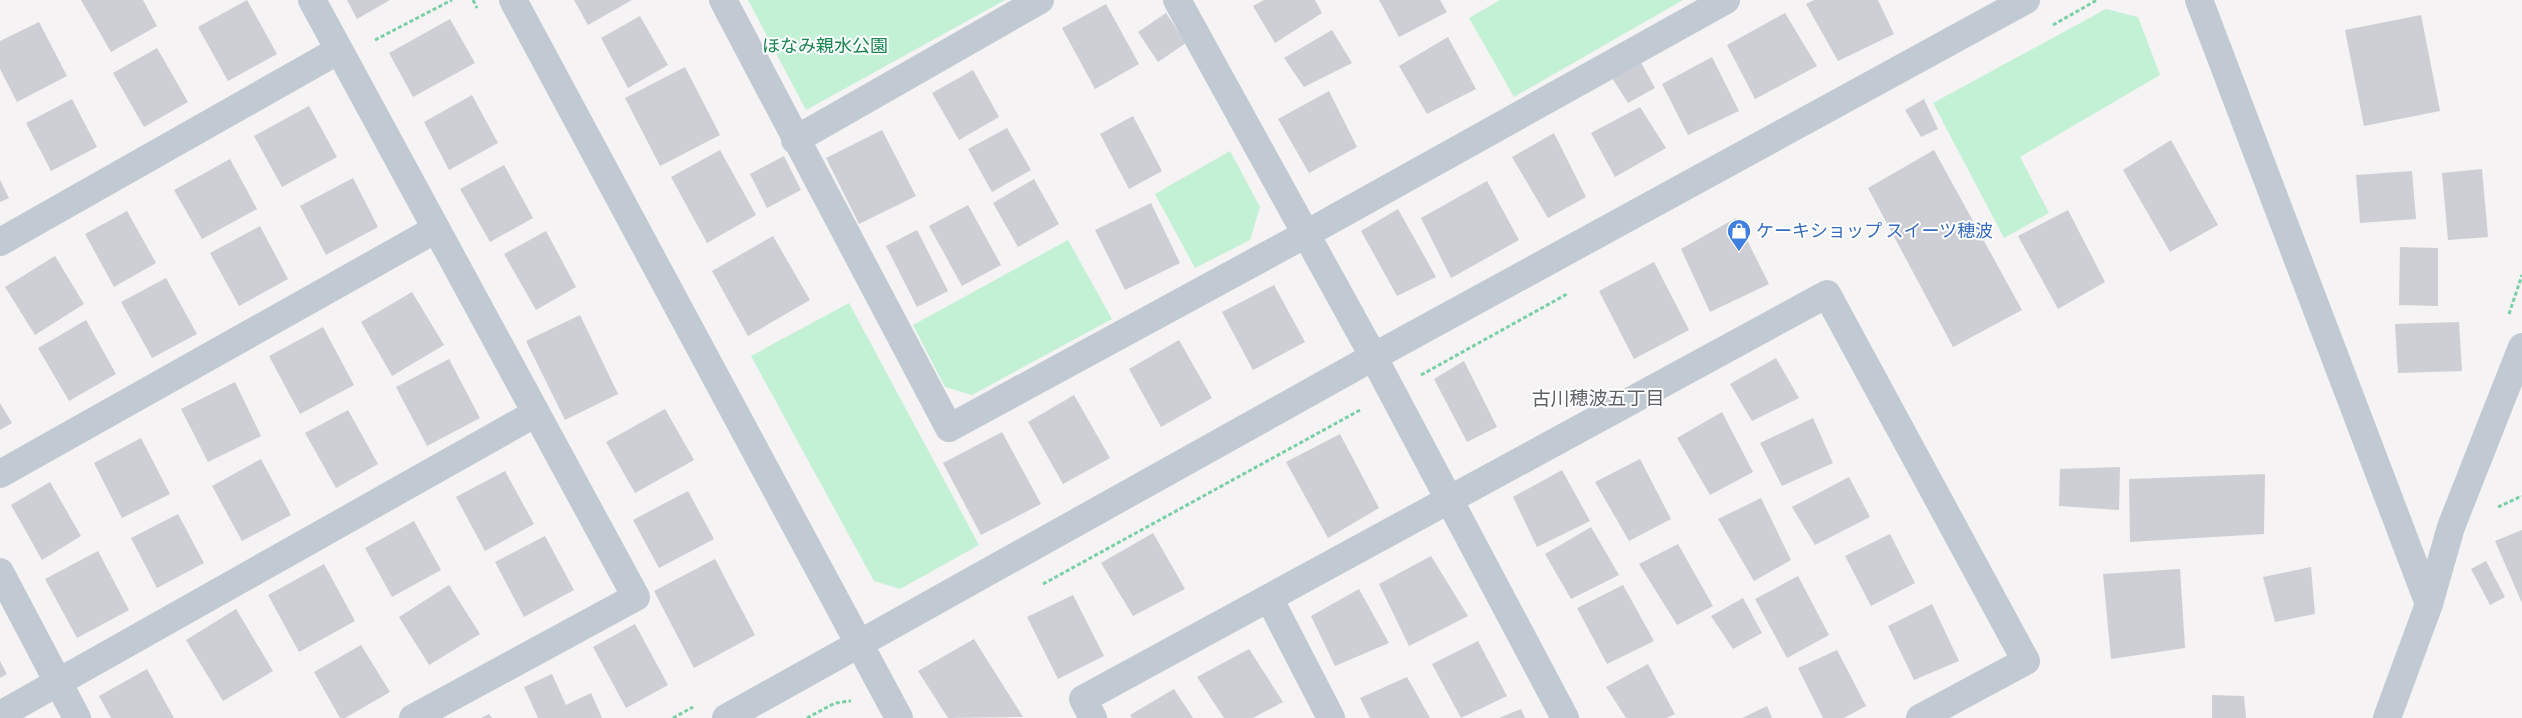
<svg xmlns="http://www.w3.org/2000/svg" width="2522" height="718" viewBox="0 0 2522 718" font-family="Commissioner,'Noto Sans JP',sans-serif">
  <style>
    .green { fill: #c3f1d5 }
    .building { fill: #cdcfd5 }
    .lines { fill: none; stroke-linecap: round; stroke-linejoin: round }
    .path { stroke: #7ad0a6; stroke-width: 3; stroke-dasharray: 4 2.5; stroke-linecap: butt }
    .minor { stroke: #c1cad2; stroke-width: 28 }
    .tertiary { stroke: #c1cad2; stroke-width: 28 }
    .labels { text-anchor: middle; stroke-width: 4; stroke-linejoin: round; paint-order: stroke }
    .park-label { font-size: 18px; fill: #17864f; stroke: #fff }
    .shop-label { font-size: 18px; fill: #366cbe; stroke: #fff; text-anchor: start }
    .neighbourhood-label { font-size: 19px; fill: #5f6368; stroke: #fff }
  </style>
  <rect width="100%" height="100%" fill="#f5f3f3"/>
  <path class="green" d="M 748,0 L 1005,0 L 806,110 Z
    M 1500,0 L 1683,0 L 1514,97 L 1469,18 Z
    M 2106,9 L 2138,17 L 2160,75 L 2020,157 L 2049,213 L 2004,238 L 1933,103 Z
    M 1230,151 L 1260,207 L 1250,240 L 1195,268 L 1155,194 Z
    M 1068,240 L 1112,319 L 972,395 L 945,387 L 913,325 Z
    M 849,303 L 979,545 L 900,589 L 874,581 L 751,356 Z"/>
  <path class="building" d="M 81,0 L 143,0 L 157,26 L 111,52 Z
    M 247,0 L 277,54 L 228,81 L 198,27 Z
    M 347,0 L 390,0 L 357,19 Z
    M 574,0 L 632,0 L 588,25 Z
    M 1264,0 L 1315,0 L 1322,13 L 1275,43 L 1253,6 Z
    M 1379,0 L 1440,0 L 1447,12 L 1399,37 Z
    M 1814,0 L 1878,0 L 1894,34 L 1838,61 L 1806,4 Z
    M 1106,4 L 1139,64 L 1095,89 L 1062,28 Z
    M 1166,13 L 1186,43 L 1158,62 L 1138,32 Z
    M 1785,13 L 1817,66 L 1755,99 L 1727,45 Z
    M 2421,15 L 2440,111 L 2364,126 L 2345,30 Z
    M 640,16 L 668,65 L 628,88 L 601,38 Z
    M 450,19 L 475,63 L 413,97 L 389,53 Z
    M 39,22 L 67,76 L 17,102 L 0,69 L 0,41 Z
    M 1332,30 L 1352,63 L 1304,87 L 1284,58 Z
    M 1448,37 L 1476,89 L 1427,114 L 1399,66 Z
    M 157,48 L 188,102 L 144,127 L 113,73 Z
    M 1712,57 L 1739,111 L 1688,135 L 1662,84 Z
    M 1640,61 L 1655,88 L 1628,103 L 1612,78 Z
    M 685,67 L 720,135 L 660,166 L 625,98 Z
    M 973,70 L 999,117 L 959,140 L 932,93 Z
    M 1329,91 L 1357,147 L 1309,173 L 1278,119 Z
    M 472,95 L 498,143 L 449,170 L 424,122 Z
    M 72,99 L 97,147 L 51,171 L 26,123 Z
    M 1924,99 L 1938,129 L 1921,137 L 1905,110 Z
    M 309,106 L 337,157 L 282,187 L 254,136 Z
    M 1640,107 L 1666,148 L 1615,177 L 1591,133 Z
    M 1133,116 L 1162,171 L 1129,189 L 1100,134 Z
    M 1007,128 L 1031,170 L 992,192 L 968,149 Z
    M 882,130 L 916,196 L 859,224 L 826,158 Z
    M 1554,133 L 1586,197 L 1548,218 L 1512,157 Z
    M 2171,140 L 2218,225 L 2170,252 L 2123,170 Z
    M 720,150 L 756,215 L 707,243 L 671,177 Z
    M 1934,150 L 2022,310 L 1953,347 L 1868,188 Z
    M 784,156 L 801,190 L 767,208 L 750,174 Z
    M 230,159 L 257,209 L 202,239 L 174,190 Z
    M 504,165 L 533,218 L 490,242 L 460,189 Z
    M 2482,169 L 2488,237 L 2448,240 L 2442,173 Z
    M 2412,171 L 2416,219 L 2360,223 L 2356,175 Z
    M 353,178 L 378,227 L 326,255 L 300,206 Z
    M 1034,179 L 1059,224 L 1018,247 L 993,203 Z
    M 0,180 L 9,198 L 0,202 Z
    M 1487,181 L 1519,240 L 1451,278 L 1421,218 Z
    M 1151,203 L 1180,263 L 1125,290 L 1095,230 Z
    M 968,205 L 1001,265 L 962,286 L 929,226 Z
    M 1398,209 L 1436,277 L 1397,296 L 1361,231 Z
    M 2068,210 L 2105,282 L 2058,309 L 2018,236 Z
    M 127,211 L 156,263 L 114,287 L 85,234 Z
    M 1736,218 L 1769,284 L 1710,312 L 1681,249 Z
    M 260,226 L 288,279 L 239,306 L 210,253 Z
    M 917,230 L 948,291 L 917,307 L 886,246 Z
    M 546,231 L 576,287 L 536,310 L 504,254 Z
    M 773,236 L 810,300 L 748,336 L 712,271 Z
    M 2400,247 L 2438,248 L 2438,306 L 2399,305 Z
    M 55,256 L 84,304 L 35,335 L 5,287 Z
    M 1654,262 L 1689,330 L 1634,359 L 1599,291 Z
    M 166,278 L 197,334 L 152,358 L 121,302 Z
    M 1274,285 L 1305,342 L 1253,370 L 1222,312 Z
    M 412,292 L 444,345 L 392,376 L 361,322 Z
    M 580,315 L 618,394 L 565,420 L 526,341 Z
    M 86,320 L 116,374 L 69,401 L 38,348 Z
    M 2459,322 L 2462,371 L 2398,373 L 2395,324 Z
    M 323,327 L 354,385 L 300,414 L 269,356 Z
    M 1179,340 L 1212,398 L 1161,427 L 1129,369 Z
    M 1776,358 L 1799,398 L 1752,421 L 1730,384 Z
    M 449,359 L 480,418 L 427,446 L 396,387 Z
    M 1464,361 L 1497,427 L 1467,442 L 1434,379 Z
    M 235,382 L 261,436 L 208,462 L 181,409 Z
    M 1074,395 L 1110,458 L 1063,484 L 1028,422 Z
    M 0,403 L 12,423 L 0,430 Z
    M 665,409 L 694,460 L 635,493 L 606,442 Z
    M 348,410 L 378,464 L 336,488 L 305,433 Z
    M 1722,412 L 1753,472 L 1710,495 L 1677,438 Z
    M 1813,418 L 1833,463 L 1782,486 L 1760,443 Z
    M 1002,432 L 1041,504 L 981,535 L 943,463 Z
    M 1340,434 L 1379,508 L 1328,538 L 1286,462 Z
    M 141,438 L 170,494 L 122,518 L 94,463 Z
    M 261,459 L 291,515 L 242,541 L 212,486 Z
    M 1640,459 L 1671,519 L 1629,541 L 1595,482 Z
    M 2120,467 L 2119,510 L 2059,506 L 2060,469 Z
    M 1562,470 L 1590,521 L 1537,547 L 1513,497 Z
    M 505,471 L 534,524 L 485,551 L 456,497 Z
    M 2265,474 L 2264,534 L 2130,542 L 2129,479 Z
    M 1849,477 L 1870,517 L 1815,545 L 1792,507 Z
    M 50,482 L 81,536 L 42,560 L 11,505 Z
    M 688,491 L 714,539 L 659,568 L 633,520 Z
    M 1761,498 L 1791,560 L 1754,581 L 1718,519 Z
    M 178,514 L 204,563 L 157,588 L 131,538 Z
    M 414,521 L 441,570 L 392,597 L 365,548 Z
    M 1591,527 L 1619,575 L 1571,599 L 1545,554 Z
    M 2522,530 L 2522,603 L 2495,541 Z
    M 1153,533 L 1185,589 L 1133,616 L 1101,563 Z
    M 1890,534 L 1915,583 L 1871,606 L 1845,556 Z
    M 545,536 L 574,590 L 524,617 L 495,562 Z
    M 1678,544 L 1713,606 L 1677,625 L 1639,564 Z
    M 98,551 L 129,610 L 77,638 L 45,579 Z
    M 1431,556 L 1468,616 L 1409,646 L 1379,584 Z
    M 715,559 L 755,635 L 694,668 L 654,591 Z
    M 2486,561 L 2505,597 L 2490,605 L 2471,569 Z
    M 324,564 L 355,621 L 299,652 L 268,595 Z
    M 2311,567 L 2315,614 L 2275,622 L 2263,577 Z
    M 2180,569 L 2185,648 L 2111,659 L 2103,574 Z
    M 1798,576 L 1829,635 L 1787,658 L 1755,599 Z
    M 449,585 L 480,634 L 429,665 L 399,617 Z
    M 1623,585 L 1654,641 L 1607,664 L 1577,608 Z
    M 1359,589 L 1389,643 L 1335,666 L 1311,616 Z
    M 1073,595 L 1104,656 L 1058,679 L 1027,617 Z
    M 1743,598 L 1762,633 L 1733,649 L 1711,616 Z
    M 1932,604 L 1959,661 L 1914,680 L 1888,626 Z
    M 236,609 L 273,671 L 223,701 L 186,640 Z
    M 635,624 L 668,685 L 626,708 L 593,647 Z
    M 974,639 L 1023,717 L 948,718 L 918,671 Z
    M 1478,641 L 1507,696 L 1461,718 L 1432,664 Z
    M 361,645 L 390,692 L 345,718 L 340,718 L 314,672 Z
    M 1249,649 L 1283,702 L 1253,718 L 1224,718 L 1197,677 Z
    M 1837,650 L 1866,706 L 1844,718 L 1823,718 L 1798,668 Z
    M 0,661 L 7,674 L 0,678 Z
    M 1648,664 L 1675,714 L 1667,718 L 1626,718 L 1606,687 Z
    M 147,669 L 174,718 L 111,718 L 99,696 Z
    M 552,674 L 566,705 L 591,693 L 602,718 L 538,718 L 524,687 Z
    M 1407,677 L 1430,718 L 1370,718 L 1360,698 Z
    M 1174,689 L 1193,718 L 1132,718 L 1130,715 Z
    M 2212,695 L 2244,696 L 2246,718 L 2212,718 Z
    M 1767,706 L 1772,718 L 1742,718 Z
    M 1521,709 L 1525,718 L 1499,718 Z
    M 489,714 L 492,718 L 481,718 Z"/>
  <g class="lines">
    <path class="path" d="M 473,0 L 477,8
      M 2053,25 L 2097,0
      M 375,40 L 452,0
      M 2509,314 L 2522,275
      M 1421,375 L 1567,294
      M 2498,507 L 2522,496
      M 1043,584 L 1362,409
      M 673,718 L 693,707
      M 807,718 L 835,703 L 851,701"/>
    <path class="minor" d="M 312,0 L 636,597 L 413,718
      M 723,0 L 949,428 L 1306,234 L 1726,0
      M 1177,0 L 1366,343 L 1565,718
      M 795,140 L 1040,0
      M 0,242 L 339,50
      M 0,474 L 436,229
      M 0,572 L 77,718
      M 1269,598 L 1331,718
      M 0,715 L 536,413
      M 1093,718 L 1083,699 L 1827,294 L 2026,661 L 1920,718
      M 2387,718 L 2429,604 L 2451,527 L 2522,347"/>
    <path class="tertiary" d="M 513,0 L 899,718
      M 2199,0 L 2429,604
      M 726,718 L 1373,357 L 2026,0"/>
  </g>
  <defs>
    <g id="shop-pin" transform="scale(1.25)"><path d="M0 17L-7.5 6A9.5 9.5 0 1 1 7.5 6Z" fill="#3f7fe0" stroke="#fff"/><path d="M-5-2.5h2.3a2.7 3.5 0 0 1 5.4 0H5L5.5 6h-11ZM-1.5-2.5h3a1.5 2.3 0 0 0-3 0Z" fill="#fff"/></g>
  </defs>
  <g fill-rule="evenodd">
    <use href="#shop-pin" x="1739" y="231"/>
  </g>
  <g class="labels">
    <g class="park-label">
      <text x="825" y="52">ほなみ親水公園</text>
    </g>
    <g class="shop-label">
      <text x="1756" y="237">ケーキショップ スイーツ穂波</text>
    </g>
    <g class="neighbourhood-label">
      <text x="1598" y="405">古川穂波五丁目</text>
    </g>
  </g>
</svg>
